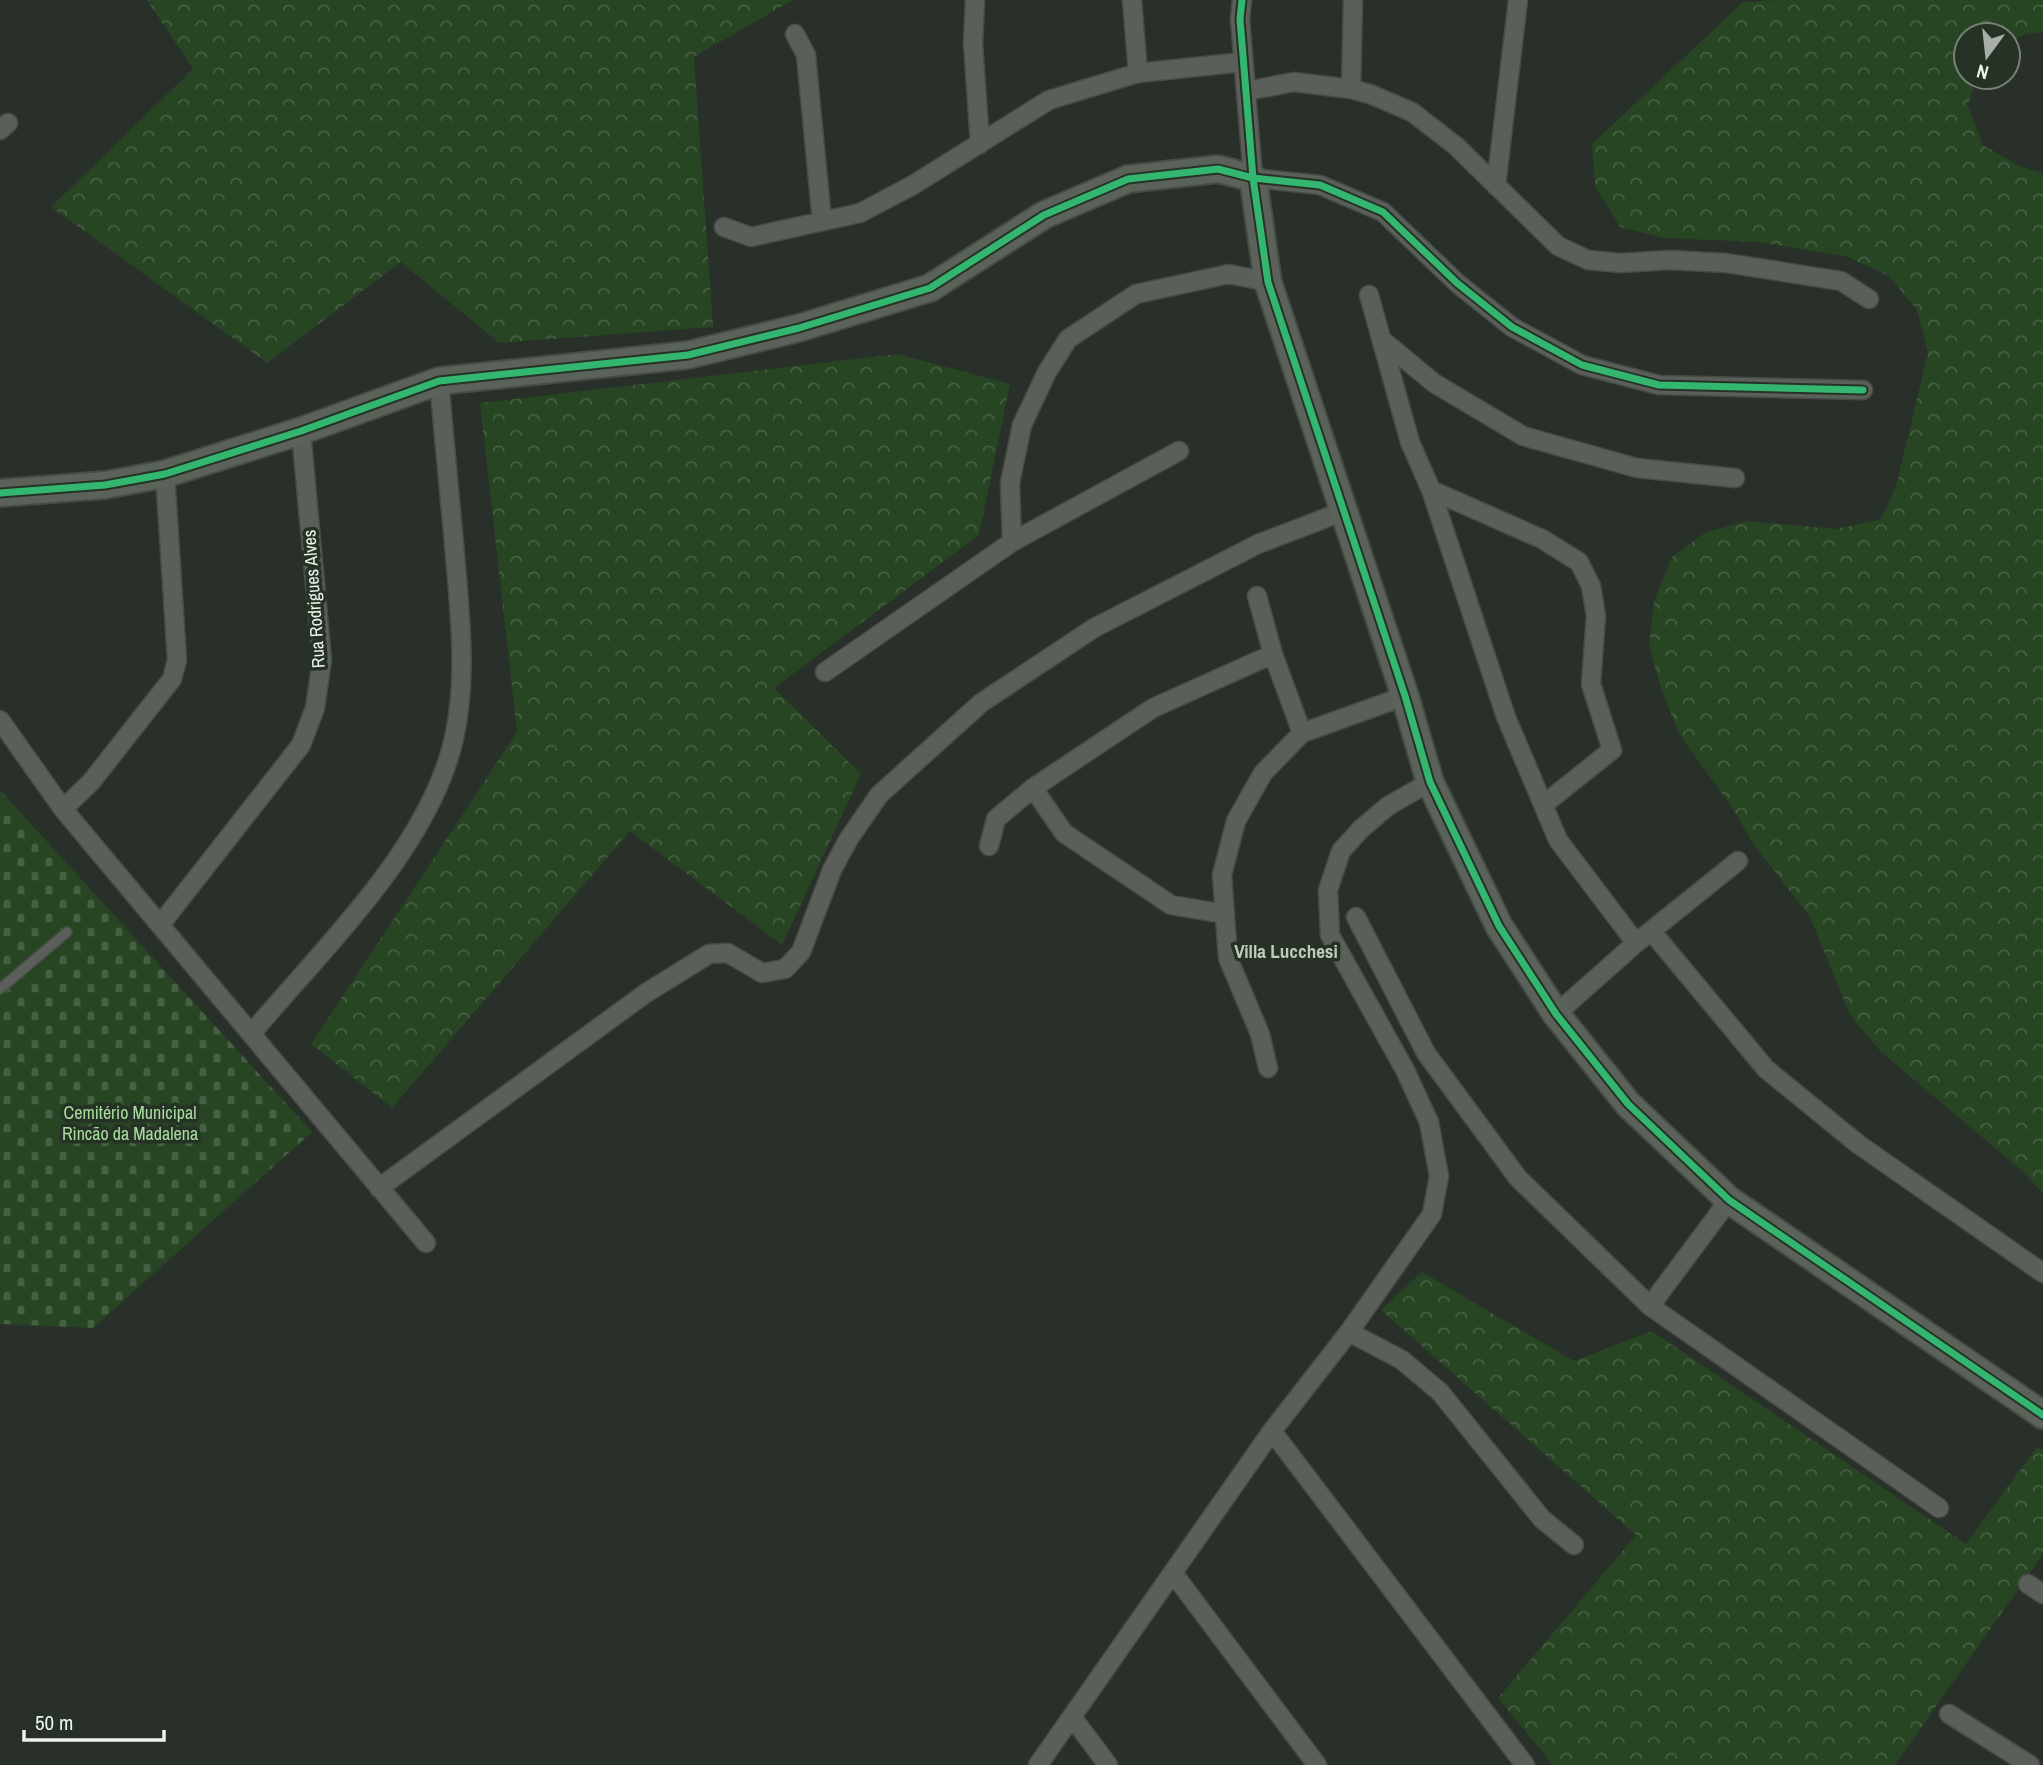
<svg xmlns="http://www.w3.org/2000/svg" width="2043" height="1765" viewBox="0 0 2043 1765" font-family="'Archivo Narrow',sans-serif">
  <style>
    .forest { fill: url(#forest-crowns) }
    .cemetery { fill: url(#cemetery-stones) }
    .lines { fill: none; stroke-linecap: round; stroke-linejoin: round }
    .lane-casing { stroke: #464b45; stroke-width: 12 }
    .street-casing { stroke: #464b45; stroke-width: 21 }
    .secondary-casing { stroke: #464b45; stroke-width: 30 }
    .lane { stroke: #5b5f5a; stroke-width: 9 }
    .street { stroke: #5b5f5a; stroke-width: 18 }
    .secondary { stroke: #5b625a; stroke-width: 26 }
    .cycleway-casing { stroke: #273226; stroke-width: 11 }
    .cycleway { stroke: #33b770; stroke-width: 7 }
    .labels { text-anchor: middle; stroke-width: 7; stroke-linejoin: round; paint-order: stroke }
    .street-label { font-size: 18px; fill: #ecf4eb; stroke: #273226 }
    .park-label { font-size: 18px; fill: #a7dd9d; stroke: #273226 }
    .neighbourhood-label { font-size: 19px; font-weight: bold; fill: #bdcbbb; stroke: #273226 }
  </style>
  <defs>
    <pattern id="forest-crowns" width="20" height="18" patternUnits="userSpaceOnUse" patternTransform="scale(1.75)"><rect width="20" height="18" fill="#274423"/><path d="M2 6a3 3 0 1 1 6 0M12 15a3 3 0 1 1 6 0" fill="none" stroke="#466043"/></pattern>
    <pattern id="cemetery-stones" width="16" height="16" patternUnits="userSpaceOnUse" patternTransform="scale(1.75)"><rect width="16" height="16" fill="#274423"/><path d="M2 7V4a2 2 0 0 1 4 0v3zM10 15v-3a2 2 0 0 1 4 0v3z" fill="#466043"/></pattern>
  </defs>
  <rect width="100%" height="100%" fill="#292f29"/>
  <path class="forest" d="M 147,0 L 793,0 L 694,57 L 713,327 L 499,343 L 401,262 L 267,363 L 51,207 L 193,69 Z
    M 1779,0 L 2043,0 L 2043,32 L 2023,35 L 2008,44 L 2008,35 L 1966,35 L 1966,77 L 1977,77 L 1968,106 L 1983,145 L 2019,166 L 2043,173 L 2043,1193 L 2020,1169 L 1881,1052 L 1850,1015 L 1810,917 L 1754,845 L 1731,806 L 1679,734 L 1662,692 L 1649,646 L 1654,601 L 1672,557 L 1706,532 L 1748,521 L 1836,529 L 1881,519 L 1896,486 L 1928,353 L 1917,310 L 1889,276 L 1848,257 L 1758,242 L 1664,238 L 1620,227 L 1595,186 L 1592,144 L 1743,2 Z
    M 898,354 L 1010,384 L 979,535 L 774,688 L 861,774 L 782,945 L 630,831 L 392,1108 L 311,1044 L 517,732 L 480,403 Z
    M 1422,1272 L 1574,1361 L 1652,1331 L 1966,1544 L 2037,1447 L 2043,1451 L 2043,1554 L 1895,1765 L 1553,1765 L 1498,1698 L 1636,1535 L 1381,1310 Z"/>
  <path class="cemetery" d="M 0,790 L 312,1132 L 93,1328 L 0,1324 Z"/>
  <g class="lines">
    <g class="lane-casing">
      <path id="lane" d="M 0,989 L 67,932"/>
    </g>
    <g class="street-casing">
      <path id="street" d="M 975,0 L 973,43 L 980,144
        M 1132,0 L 1138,73
        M 1242,0 L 1240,19 L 1253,178 L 1320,185 L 1383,212 L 1457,283 L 1512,327 L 1582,365 L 1659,385 L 1863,390
        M 795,34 L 806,55 L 822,221
        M 1351,89 L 1353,0
        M 1246,91 L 1294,82 L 1351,89 L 1370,94 L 1412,112 L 1456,146 L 1558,246 L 1588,260 L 1621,263 L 1670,260 L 1726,263 L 1841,281 L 1869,299
        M 0,130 L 8,123
        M 1496,186 L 1518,0
        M 724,227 L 751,237 L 860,213 L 913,185 L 1049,100 L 1138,73 L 1243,62
        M 1369,295 L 1410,442 L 1431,490 L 1506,717 L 1558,840 L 1636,943
        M 1382,340 L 1434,383 L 1523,436 L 1637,468 L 1735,478
        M 1431,490 L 1542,539 L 1579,562 L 1591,586 L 1596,616 L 1591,684 L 1612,750 L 1543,805
        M 1012,542 L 1010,483 L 1022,425 L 1047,372 L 1068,339 L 1136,294 L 1229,274 L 1268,282
        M 1257,596 L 1273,654 L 1302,733
        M 825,672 L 1012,542 L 1179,451
        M 0,720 L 63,809 L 426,1243
        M 1033,788 L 1064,833 L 1171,905 L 1225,914
        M 63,809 L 91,782 L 172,679 L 177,660 L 165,474
        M 989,846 L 996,819 L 1033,788 L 1153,708 L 1273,654
        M 1356,917 L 1426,1053 L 1518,1178 L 1650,1306 L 1939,1508
        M 160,925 L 301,745 L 315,708 L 322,660 L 301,431
        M 1652,932 L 1766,1069 L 1858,1144 L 2043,1273
        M 1556,1014 L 1636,943 L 1738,861
        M 251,1034 C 319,953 415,862 448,760 C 470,693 460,614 454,544 C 449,490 444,435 439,381
        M 1268,1068 L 1260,1034 L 1228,958 L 1222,875 L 1236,821 L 1263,773 L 1302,733 L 1405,696
        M 379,1188 L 646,993 L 709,954 L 728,953 L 762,973 L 785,969 L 801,952 L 832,870 L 848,840 L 879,795 L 981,703 L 1094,628 L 1258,544 L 1344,511
        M 1650,1306 L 1729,1200
        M 1349,1332 L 1402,1360 L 1440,1392 L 1542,1519 L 1574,1545
        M 1272,1431 L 1525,1765
        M 1173,1573 L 1317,1765
        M 2028,1584 L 2043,1594
        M 1949,1714 L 2030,1765
        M 1072,1717 L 1108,1765
        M 1038,1765 L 1272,1431 L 1349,1332 L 1432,1214 L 1439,1176 L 1429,1122 L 1405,1070 L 1330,935 L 1328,890 L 1341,851 L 1361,829 L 1388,806 L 1430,782"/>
    </g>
    <g class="secondary-casing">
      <path id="secondary" d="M 0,493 L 105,485 L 165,474 L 301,431 L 439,381 L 688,355 L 799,328 L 930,288 L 1044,215 L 1128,179 L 1218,169 L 1253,178 L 1268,282 L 1405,696 L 1430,782 L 1499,926 L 1556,1014 L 1628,1104 L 1729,1200 L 2043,1415"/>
    </g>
    <use href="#lane" class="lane"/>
    <use href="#street" class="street"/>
    <use href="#secondary" class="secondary"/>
    <g class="cycleway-casing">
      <path id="cycleway" d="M 1242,0 L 1240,19 L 1253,178 L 1268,282 L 1405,696 L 1430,782 L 1499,926 L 1556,1014 L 1628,1104 L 1729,1200 L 2043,1415
        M 0,493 L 105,485 L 165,474 L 301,431 L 439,381 L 688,355 L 799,328 L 930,288 L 1044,215 L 1128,179 L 1218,169 L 1253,178 L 1320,185 L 1383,212 L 1457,283 L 1512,327 L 1582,365 L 1659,385 L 1863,390"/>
    </g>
    <use href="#cycleway" class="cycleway"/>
  </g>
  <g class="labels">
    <g class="street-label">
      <text transform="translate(314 599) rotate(-94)" y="6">Rua Rodrigues Alves</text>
    </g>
    <g class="park-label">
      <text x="130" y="1119">Cemitério Municipal<tspan x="130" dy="21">Rincão da Madalena</tspan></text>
    </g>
    <g class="neighbourhood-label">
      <text x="1286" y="958">Villa Lucchesi</text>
    </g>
  </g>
  <g transform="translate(1987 56) rotate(195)"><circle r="33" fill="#273226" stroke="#768075" stroke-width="2"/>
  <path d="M0-5L12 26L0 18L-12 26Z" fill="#a8afa7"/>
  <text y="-10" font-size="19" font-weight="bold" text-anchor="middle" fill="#ecf4eb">N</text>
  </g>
  <path d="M24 1730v10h140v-10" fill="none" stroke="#ecf4eb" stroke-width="3.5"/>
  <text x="35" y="1730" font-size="21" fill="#ecf4eb" stroke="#273226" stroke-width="5" paint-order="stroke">50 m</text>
</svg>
